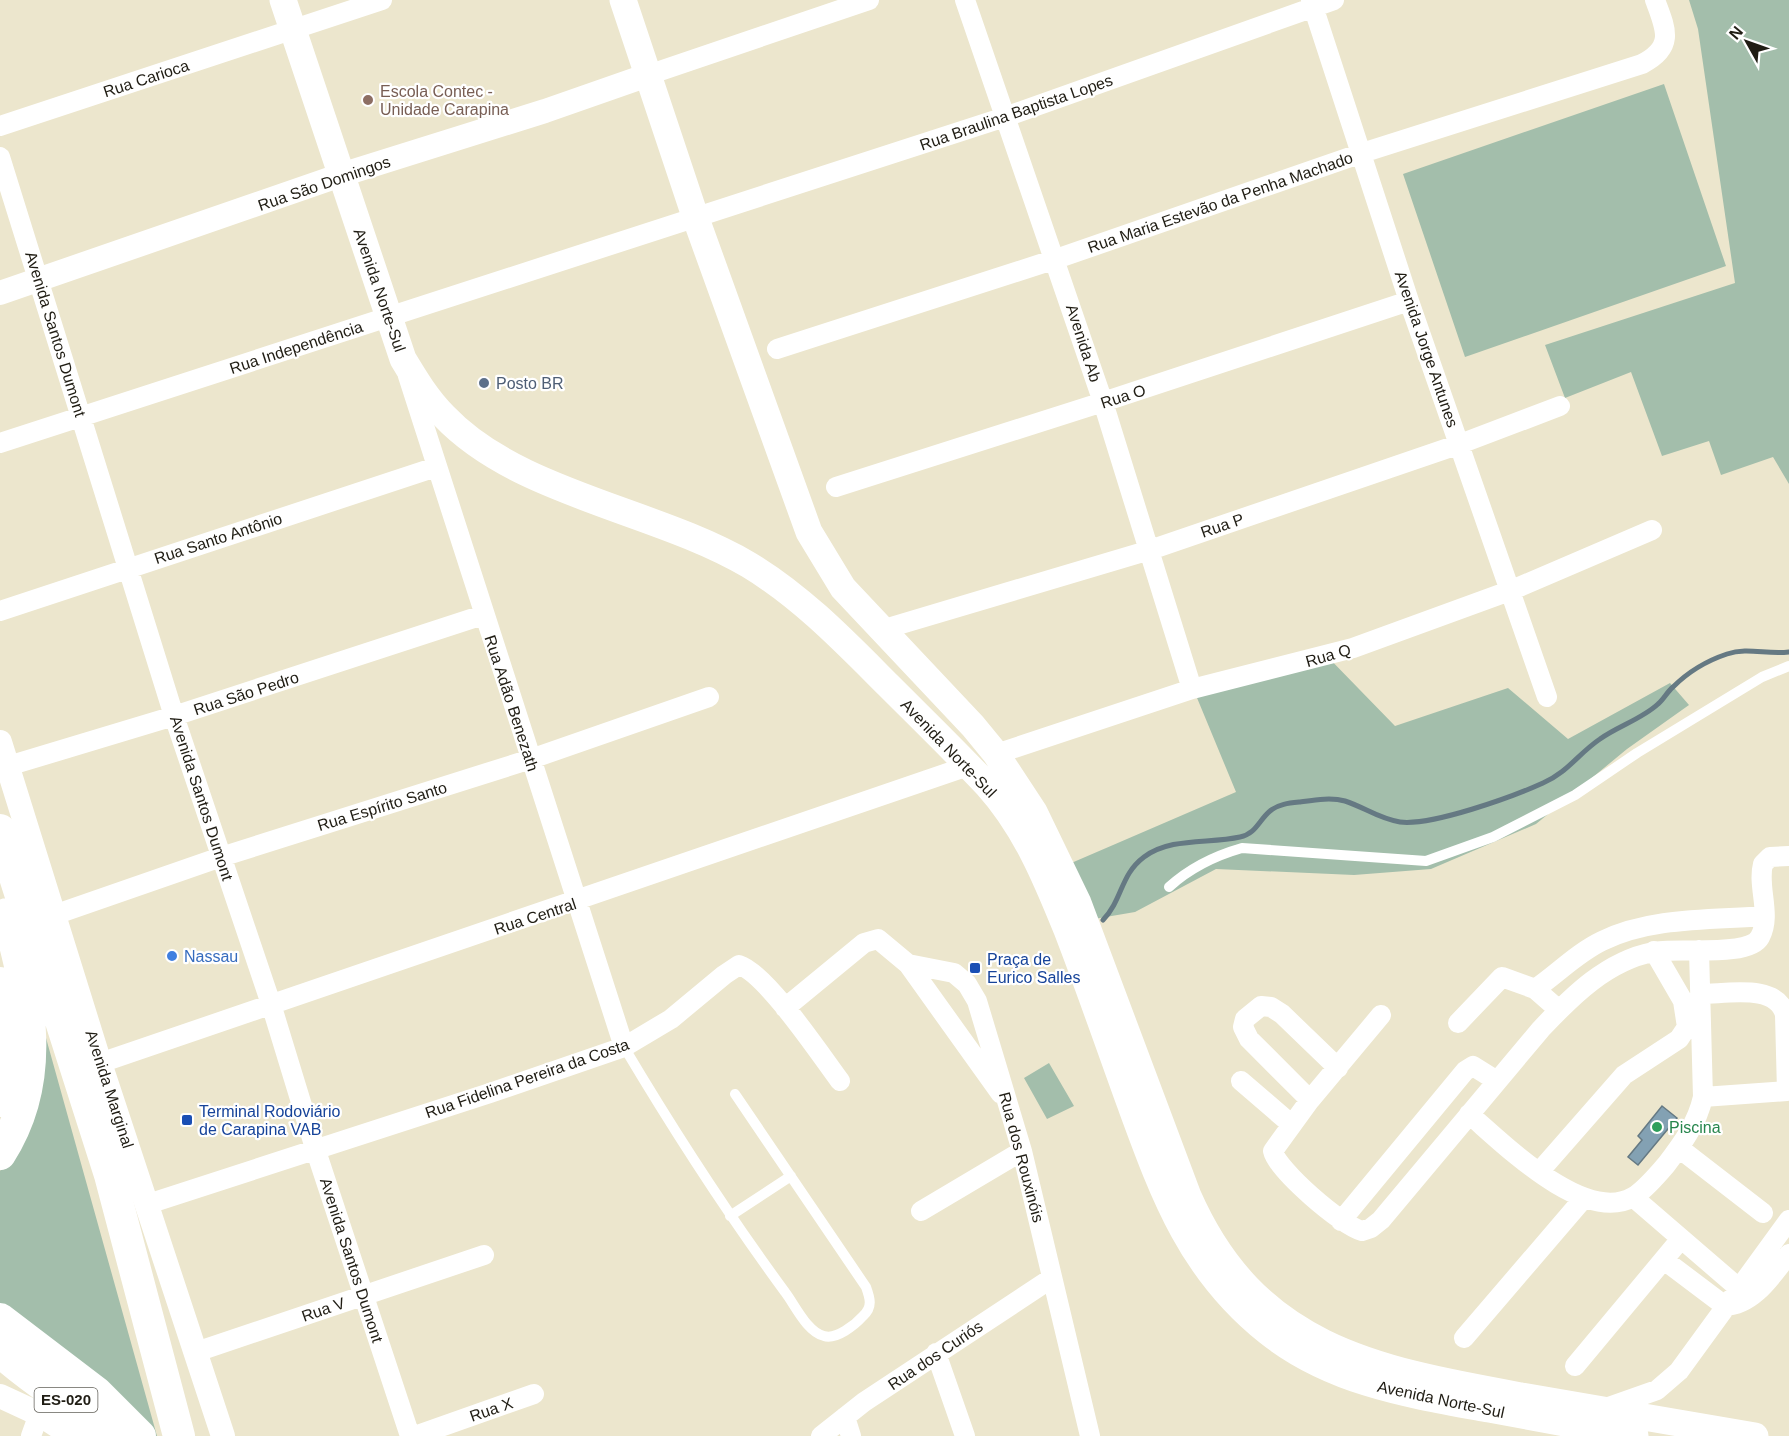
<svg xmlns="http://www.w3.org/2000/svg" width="1789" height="1436" viewBox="0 0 1789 1436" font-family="Helvetica,sans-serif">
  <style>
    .green { fill: #a3beab }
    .water { fill: #83a1b3; stroke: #657983; stroke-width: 1.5 }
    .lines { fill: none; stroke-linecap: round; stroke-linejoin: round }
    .stream { stroke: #657983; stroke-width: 5 }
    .service { stroke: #fff; stroke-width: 10 }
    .minor { stroke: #fff; stroke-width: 20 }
    .tertiary { stroke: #fff; stroke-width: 24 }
    .secondary { stroke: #fff; stroke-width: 27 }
    .primary { stroke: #fff; stroke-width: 32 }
    .education-dot { fill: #8d6e63; stroke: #fff; stroke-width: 2 }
    .service-dot { fill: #5c6f8a; stroke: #fff; stroke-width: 2 }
    .shop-dot { fill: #3f7fe0; stroke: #fff; stroke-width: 2 }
    .transit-dot { fill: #1a4fb4; stroke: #fff; stroke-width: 2 }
    .leisure-dot { fill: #2e9e5b; stroke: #fff; stroke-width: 2 }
    .labels { text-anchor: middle; stroke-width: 4.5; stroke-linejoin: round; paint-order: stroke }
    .shield { fill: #fff; stroke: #63615a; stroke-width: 1.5 }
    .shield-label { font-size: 15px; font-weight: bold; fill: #201d14 }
    .street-label { font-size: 16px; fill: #201d14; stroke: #fff }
    .education-label { font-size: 16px; fill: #785e54; stroke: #fff; text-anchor: start }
    .service-label { font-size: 16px; fill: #4e5e75; stroke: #fff; text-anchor: start }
    .shop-label { font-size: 16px; fill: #366cbe; stroke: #fff; text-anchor: start }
    .transit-label { font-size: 16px; fill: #164399; stroke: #fff; text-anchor: start }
    .leisure-label { font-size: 16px; fill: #27864d; stroke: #fff; text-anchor: start }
  </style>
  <rect width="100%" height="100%" fill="#ece6cd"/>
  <path class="green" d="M 1689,0 L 1789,0 L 1789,484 L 1773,457 L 1721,475 L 1709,441 L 1662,456 L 1631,372 L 1565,398 L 1545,345 L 1735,283 L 1698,29 Z
    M 1664,84 L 1726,266 L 1465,357 L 1403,174 Z
    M 1323,652 L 1395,726 L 1508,688 L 1568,739 L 1670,683 L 1689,705 L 1627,749 L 1536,824 L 1431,869 L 1354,875 L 1216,869 L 1135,912 L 1094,919 L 1069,864 L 1236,792 L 1195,693 Z
    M 41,1020 L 157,1436 L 144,1436 L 0,1312 L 0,1171 L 15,1151 Z
    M 1049,1063 L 1074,1106 L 1047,1119 L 1024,1078 Z"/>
  <path class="water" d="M 1662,1106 L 1677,1118 L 1638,1165 L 1628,1157 L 1642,1140 L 1638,1136 Z"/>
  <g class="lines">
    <path class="stream" d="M 1103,920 C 1123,899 1120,875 1144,857 C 1171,837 1208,844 1240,837 C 1256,834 1259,820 1270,811 C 1278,804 1290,803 1300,802 C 1314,800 1331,797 1345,801 C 1364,807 1379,819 1400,822 C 1432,826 1512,797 1543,783 C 1567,773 1579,753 1600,739 C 1618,726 1642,719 1658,704 C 1664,699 1667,692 1673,687 C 1688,672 1706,661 1727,654 C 1748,647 1767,655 1789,652"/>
    <path class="service" d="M 1169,887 C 1191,867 1214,856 1242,848 L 1426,861 L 1493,837 L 1575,795 L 1637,753 L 1762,677 L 1789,666
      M 624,1047 C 674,1131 727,1213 785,1292 C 795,1305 807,1332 824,1336 C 836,1340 855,1325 863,1316 C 873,1307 870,1298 866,1287 L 735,1094
      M 730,1216 L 791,1176"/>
    <path class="minor" d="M 965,0 L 1103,402 L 1192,689
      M 1311,0 L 1409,301 L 1547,697
      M 648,75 L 869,0
      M 0,126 L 382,0
      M 0,157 L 174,716 L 271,1004 L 315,1148 L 410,1436
      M 777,349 L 1056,259 L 1362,153 L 1642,64 C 1675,47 1666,29 1655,0
      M 408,376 L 624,1047
      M 0,443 L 1005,117 L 1334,0
      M 836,487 L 1103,402 L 1409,301
      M 0,611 L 436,467
      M 881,630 L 1150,550 L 1460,444 L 1560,406
      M 996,754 L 1192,689 L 1353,648 L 1512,590 L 1652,530
      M 8,766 L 174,716 L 483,615
      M 54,915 L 221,857 L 531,759 L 709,697
      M 908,964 L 1001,1094
      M 1702,994 C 1726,994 1778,983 1785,1015 L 1787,1091 L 1703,1097
      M 785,1008 L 864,943 L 878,939 L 908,964 L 954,973 L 967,984 L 977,1001 L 1022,1151 L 1090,1436
      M 1559,1010 L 1535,989 C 1557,974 1577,953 1602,941 C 1650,917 1712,920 1764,916
      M 1381,1015 L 1310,1100 L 1273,1151 C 1277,1170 1342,1226 1362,1231 L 1371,1228 L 1381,1220 L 1541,1029 C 1572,996 1607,961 1653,952 C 1676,947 1749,958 1760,937 C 1772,915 1757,887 1763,864 L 1770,857 L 1789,856
      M 1458,1023 L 1502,977 L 1535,989
      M 100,1063 L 968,766
      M 1241,1081 L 1291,1124
      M 1310,1100 L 1249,1039 L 1243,1027 L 1245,1019 L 1261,1006 L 1271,1007 L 1282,1014 L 1338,1068
      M 1469,1114 C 1503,1143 1584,1225 1633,1197 C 1645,1190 1657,1175 1666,1165 C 1682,1144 1697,1124 1703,1097 L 1699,950
      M 1679,1148 L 1763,1213
      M 1539,1172 L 1624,1075 L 1679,1039 L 1687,1027 L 1683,1001 L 1654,951
      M 1633,1197 L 1749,1297
      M 148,1204 L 490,1093 L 624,1047 L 671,1019 L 724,975 L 739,965 C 766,973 822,1057 840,1081
      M 921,1211 L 1022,1151
      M 1341,1221 L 1465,1071 L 1473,1066 L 1497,1081
      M 1664,1260 L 1725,1306 C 1754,1305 1773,1274 1789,1254
      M 1464,1338 L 1584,1198
      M 196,1352 L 484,1255
      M 936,1353 L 965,1436
      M 1575,1366 L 1680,1240
      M 1606,1408 L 1657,1390 L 1679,1371 L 1789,1220
      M 845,1417 L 851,1436
      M 31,1436 L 39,1414
      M 415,1436 L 534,1394
      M 821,1436 L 864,1402 L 1052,1278"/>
    <path class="tertiary" d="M 0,293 L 341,175 L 545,111 L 648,75
      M 0,742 L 100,1063 L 223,1436
      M 0,1396 L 39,1414 L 73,1436"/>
    <path class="secondary" d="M 283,0 L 403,359 C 415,379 427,399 444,416 C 518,494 656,510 749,565 C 802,597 845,642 888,685 C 921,718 955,751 987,785 C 1025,827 1046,878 1067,930 C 1089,987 1109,1045 1130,1103 C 1163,1193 1190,1270 1268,1332 C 1332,1383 1411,1395 1489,1409 C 1537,1418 1586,1427 1635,1436
      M 623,0 L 695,216 L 809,532 L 843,588 L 973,726 L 996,754 L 1034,812 L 1078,903 L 1188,1196 C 1255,1348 1373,1369 1521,1396 C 1599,1410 1677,1422 1755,1436"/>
    <path class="primary" d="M 0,830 L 110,1175 L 179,1436
      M 0,983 C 19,1021 14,1063 0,1101
      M 0,1154 C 49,1078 29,995 7,914
      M 0,1319 L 97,1393 L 140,1436
      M 0,1351 C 34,1383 75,1404 110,1436"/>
  </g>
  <circle class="education-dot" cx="368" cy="100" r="6"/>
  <circle class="service-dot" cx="484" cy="383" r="6"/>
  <circle class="shop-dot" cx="172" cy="956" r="6"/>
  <g class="transit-dot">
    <rect x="969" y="962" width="12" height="12" rx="3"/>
    <rect x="181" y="1114" width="12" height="12" rx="3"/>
  </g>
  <circle class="leisure-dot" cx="1657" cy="1127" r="6"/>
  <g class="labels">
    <rect class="shield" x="34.5" y="1388" width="63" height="24" rx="4.5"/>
    <g class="shield-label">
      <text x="66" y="1405">ES-020</text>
    </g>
    <g class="street-label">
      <text transform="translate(146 78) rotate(-18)" y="6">Rua Carioca</text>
      <text transform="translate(1016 112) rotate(-19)" y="6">Rua Braulina Baptista Lopes</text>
      <text transform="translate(324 183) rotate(-19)" y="6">Rua São Domingos</text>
      <text transform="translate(1220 202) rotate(-19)" y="6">Rua Maria Estevão da Penha Machado</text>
      <text transform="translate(380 290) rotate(71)" y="6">Avenida Norte-Sul</text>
      <text transform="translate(56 334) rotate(73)" y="6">Avenida Santos Dumont</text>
      <text transform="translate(1084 343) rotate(72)" y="6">Avenida Ab</text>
      <text transform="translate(296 347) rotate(-18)" y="6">Rua Independência</text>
      <text transform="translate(1427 349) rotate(71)" y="6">Avenida Jorge Antunes</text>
      <text transform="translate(1123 396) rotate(-18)" y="6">Rua O</text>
      <text transform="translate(1222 525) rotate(-19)" y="6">Rua P</text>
      <text transform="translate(218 538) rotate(-18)" y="6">Rua Santo Antônio</text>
      <text transform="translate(1328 655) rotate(-16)" y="6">Rua Q</text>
      <text transform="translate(246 693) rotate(-18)" y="6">Rua São Pedro</text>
      <text transform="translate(512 703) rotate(72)" y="6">Rua Adão Benezath</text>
      <text transform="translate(949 748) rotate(46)" y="6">Avenida Norte-Sul</text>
      <text transform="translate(202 798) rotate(72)" y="6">Avenida Santos Dumont</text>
      <text transform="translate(382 806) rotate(-17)" y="6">Rua Espírito Santo</text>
      <text transform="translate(535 916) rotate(-18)" y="6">Rua Central</text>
      <text transform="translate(527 1078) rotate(-19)" y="6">Rua Fidelina Pereira da Costa</text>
      <text transform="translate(110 1089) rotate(72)" y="6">Avenida Marginal</text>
      <text transform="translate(1022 1157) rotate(75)" y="6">Rua dos Rouxinóis</text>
      <text transform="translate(352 1260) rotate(72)" y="6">Avenida Santos Dumont</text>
      <text transform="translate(323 1309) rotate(-19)" y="6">Rua V</text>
      <text transform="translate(935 1355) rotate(-34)" y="6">Rua dos Curiós</text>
      <text transform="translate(1441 1399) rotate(12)" y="6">Avenida Norte-Sul</text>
      <text transform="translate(491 1409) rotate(-19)" y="6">Rua X</text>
    </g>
    <g class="education-label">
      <text x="380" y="97">Escola Contec -<tspan x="380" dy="18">Unidade Carapina</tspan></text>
    </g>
    <g class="service-label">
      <text x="496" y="389">Posto BR</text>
    </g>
    <g class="shop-label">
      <text x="184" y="962">Nassau</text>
    </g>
    <g class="transit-label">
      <text x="987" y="965">Praça de<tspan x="987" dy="18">Eurico Salles</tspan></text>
      <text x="199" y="1117">Terminal Rodoviário<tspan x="199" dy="18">de Carapina VAB</tspan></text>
    </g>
    <g class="leisure-label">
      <text x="1669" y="1133">Piscina</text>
    </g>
  </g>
  <g transform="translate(1747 42) rotate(310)" stroke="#ffffff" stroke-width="4.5" paint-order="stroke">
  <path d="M0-4.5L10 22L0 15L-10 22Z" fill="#201d14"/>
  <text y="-9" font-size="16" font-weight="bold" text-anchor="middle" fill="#201d14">N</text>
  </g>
</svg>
